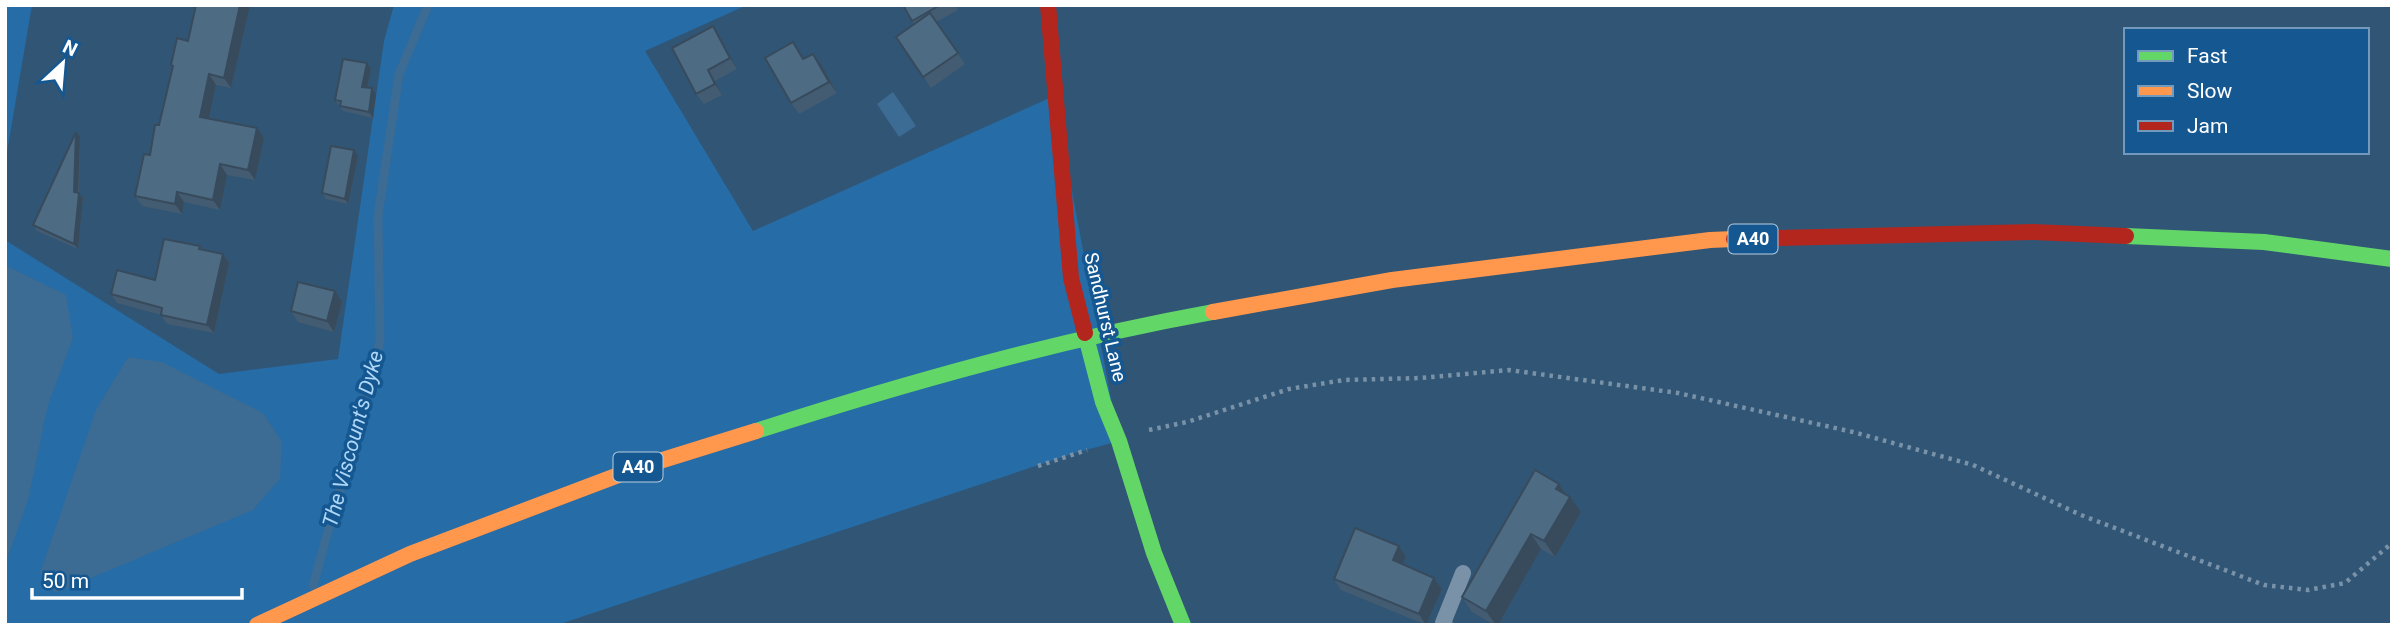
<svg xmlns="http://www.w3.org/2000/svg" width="2397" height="630" viewBox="0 0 2397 630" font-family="Roboto,sans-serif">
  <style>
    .green { fill: #266ca6 }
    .water { fill: #3c6b94 }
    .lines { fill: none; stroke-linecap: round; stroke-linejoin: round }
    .stream { stroke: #3c6b94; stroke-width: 9 }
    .path { stroke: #7992a8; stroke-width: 4.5; stroke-dasharray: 3.5 5; stroke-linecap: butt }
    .lane { stroke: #7992a8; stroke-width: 16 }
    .fast { stroke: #63d668; stroke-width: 16 }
    .slow { stroke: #ff974d; stroke-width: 16 }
    .jam { stroke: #b3261e; stroke-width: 16 }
    .wall { fill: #435c72 }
    .shaded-wall { fill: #374b5c }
    .building { fill: #4e6b84; stroke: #374b5c; stroke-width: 2 }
    .labels { text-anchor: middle; stroke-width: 7; stroke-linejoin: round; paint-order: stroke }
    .shield { fill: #155791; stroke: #b9cdde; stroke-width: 2 }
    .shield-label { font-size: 18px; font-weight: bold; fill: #fff }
    .street-label { font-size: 19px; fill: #fff; stroke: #155791 }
    .water-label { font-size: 21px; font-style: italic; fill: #aed7f8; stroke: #155791 }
  </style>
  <rect width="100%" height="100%" fill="#315575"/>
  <path class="green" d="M 5,5 L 32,5 L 5,164 Z
    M 394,5 L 747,5 L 645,51 L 753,231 L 1054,96 L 1119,441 L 1075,453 L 557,625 L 5,625 L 5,240 L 219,374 L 338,359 L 384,41 Z"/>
  <path class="water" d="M 893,92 L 916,126 L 899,137 L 877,104 Z
    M 5,265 L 66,295 L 73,338 L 48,405 L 28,500 L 5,565 Z
    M 128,357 L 162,362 L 263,413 L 282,442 L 280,479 L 253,510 L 55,593 L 40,573 L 96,410 Z"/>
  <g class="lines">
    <path class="stream" d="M 313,586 L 380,341 L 378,216 L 399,74 L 428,5"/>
    <path class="path" d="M 1149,430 L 1187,422 L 1289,389 L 1344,380 L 1420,378 L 1509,370 L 1678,393 L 1853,432 L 1973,465 L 2081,515 L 2264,585 L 2308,590 L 2345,583 L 2392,543
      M 1038,466 L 1087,450"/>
    <path class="lane" d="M 1445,625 L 1443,623 L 1463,573"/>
    <path class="fast" d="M 2126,236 L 2264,242 L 2392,259
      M 1085,333 L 1103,402 L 1119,441 L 1154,553 L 1183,625
      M 756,431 C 906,383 1058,340 1213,312"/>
    <path class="slow" d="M 1213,312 L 1392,280 L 1710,240 L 1734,239
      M 257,625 L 410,554 L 637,468 L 756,431"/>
    <path class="jam" d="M 1048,5 L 1071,278 L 1085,333
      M 1734,239 L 2033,232 L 2126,236"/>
  </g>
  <path class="wall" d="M 196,5 L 250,5 L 231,88 L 216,85 L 209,118 L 257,128 L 264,138 L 255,180 L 227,175 L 220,210 L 184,202 L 182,214 L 142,206 L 135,196 L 159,125 L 173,68 L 171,65 L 188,41 Z
    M 903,5 L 955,5 L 958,10 L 936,22 L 965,64 L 931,88 L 896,37 L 914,24 Z
    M 713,26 L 720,37 L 737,69 L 715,81 L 722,95 L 704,104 L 696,94 Z
    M 800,53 L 804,59 L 813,54 L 821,64 L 837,93 L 799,114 L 791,103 Z
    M 367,63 L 371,69 L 367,88 L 372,88 L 376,94 L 373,118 L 343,111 L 335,100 Z
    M 80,137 L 79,193 L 83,198 L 78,249 L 37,231 L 33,225 Z
    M 354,150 L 358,156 L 348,204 L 326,199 L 322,193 Z
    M 200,246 L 202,249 L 223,254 L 229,263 L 214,333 L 167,324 L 161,315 L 117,303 L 111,294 L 155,280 Z
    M 342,302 L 334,332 L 298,322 L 291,311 Z
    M 1559,484 L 1581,512 L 1555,557 L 1541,549 L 1498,625 L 1494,625 L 1472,612 L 1462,597 Z
    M 1399,546 L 1406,557 L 1403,564 L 1434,578 L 1442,589 L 1426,625 L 1341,590 L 1334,579 Z"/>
  <path class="shaded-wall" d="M 240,5 L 250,5 L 231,88 L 224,78 Z
    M 713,26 L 720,37 L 737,69 L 730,58 Z
    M 813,54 L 821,64 L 837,93 L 829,82 Z
    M 367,63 L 371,69 L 366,93 L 362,87 Z
    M 708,70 L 715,81 L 722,95 L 715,84 Z
    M 209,74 L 216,85 L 207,127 L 200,117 Z
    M 372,88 L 376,94 L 373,118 L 369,112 Z
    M 257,128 L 264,138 L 255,180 L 248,170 Z
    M 76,132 L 80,137 L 78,198 L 74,192 Z
    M 354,150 L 358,156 L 348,204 L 345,199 Z
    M 220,164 L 227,175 L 220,210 L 213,200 Z
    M 177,192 L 184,202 L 182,214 L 175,204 Z
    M 79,193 L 83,198 L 78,249 L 74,244 Z
    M 223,254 L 229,263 L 214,333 L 207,325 Z
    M 335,291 L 342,302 L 334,332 L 327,321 Z
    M 1559,484 L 1569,498 L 1570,497 L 1581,512 L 1555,557 L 1544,541 L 1556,489 Z
    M 1531,534 L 1541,549 L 1498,625 L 1496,625 L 1486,611 Z
    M 1399,546 L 1406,557 L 1400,571 L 1393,560 Z
    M 1434,578 L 1442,589 L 1426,625 L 1419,614 Z"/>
  <path class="building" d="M 196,5 L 240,5 L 224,78 L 209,74 L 200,117 L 257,128 L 248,170 L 220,164 L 213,200 L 177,192 L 175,204 L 135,196 L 144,154 L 150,155 L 155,125 L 159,125 L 173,66 L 171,65 L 177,38 L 188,41 Z
    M 903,5 L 940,5 L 912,21 Z
    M 930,13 L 958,53 L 923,77 L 896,37 Z
    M 713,26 L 730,58 L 708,70 L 715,84 L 696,94 L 672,48 Z
    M 793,42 L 803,59 L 813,54 L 829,82 L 791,103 L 765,58 Z
    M 343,59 L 367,63 L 362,87 L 372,88 L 369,112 L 340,106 L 341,101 L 335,100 Z
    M 76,132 L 74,192 L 79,193 L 74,244 L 33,225 Z
    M 331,146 L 354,150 L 345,199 L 322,193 Z
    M 164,239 L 200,246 L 199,249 L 223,254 L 207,325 L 161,315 L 162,308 L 111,294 L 117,270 L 155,280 Z
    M 298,282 L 335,291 L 327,321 L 291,311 Z
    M 1535,470 L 1559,484 L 1556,489 L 1570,497 L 1544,541 L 1531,534 L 1486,611 L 1462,597 Z
    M 1355,528 L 1399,546 L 1393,560 L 1434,578 L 1419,614 L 1334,579 Z"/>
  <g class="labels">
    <g class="shield">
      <rect x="1728.5" y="224.5" width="49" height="29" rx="5"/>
      <rect x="613.5" y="452.5" width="49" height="29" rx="5"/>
    </g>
    <g class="shield-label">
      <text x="1753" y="245">A40</text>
      <text x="638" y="473">A40</text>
    </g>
    <g class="street-label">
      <text transform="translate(1106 317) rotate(77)" y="7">Sandhurst Lane</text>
    </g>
    <g class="water-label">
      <text transform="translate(353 439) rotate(-75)" y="7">The Viscount's Dyke</text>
    </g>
  </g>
  <rect width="2397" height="630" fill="none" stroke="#ffffff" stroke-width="14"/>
  <rect x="2124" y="28" width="245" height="126" fill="#155791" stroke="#739abd" stroke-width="2"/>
  <rect x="2138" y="51" width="35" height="10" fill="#63d668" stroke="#739abd" stroke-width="2"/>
  <text x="2187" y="63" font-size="21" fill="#ffffff">Fast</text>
  <rect x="2138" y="86" width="35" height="10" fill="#ff974d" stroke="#739abd" stroke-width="2"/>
  <text x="2187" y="98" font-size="21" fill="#ffffff">Slow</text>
  <rect x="2138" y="121" width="35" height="10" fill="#b3261e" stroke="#739abd" stroke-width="2"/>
  <text x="2187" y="133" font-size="21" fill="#ffffff">Jam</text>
  <g transform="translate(63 63) rotate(26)" stroke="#155791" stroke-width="5" paint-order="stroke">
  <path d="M0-5L12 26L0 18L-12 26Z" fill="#ffffff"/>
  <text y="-10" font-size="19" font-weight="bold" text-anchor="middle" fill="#ffffff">N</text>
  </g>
  <path d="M32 588v10h210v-10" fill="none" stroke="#ffffff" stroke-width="3.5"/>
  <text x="42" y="588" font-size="21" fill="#ffffff" stroke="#155791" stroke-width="5" paint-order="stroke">50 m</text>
</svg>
